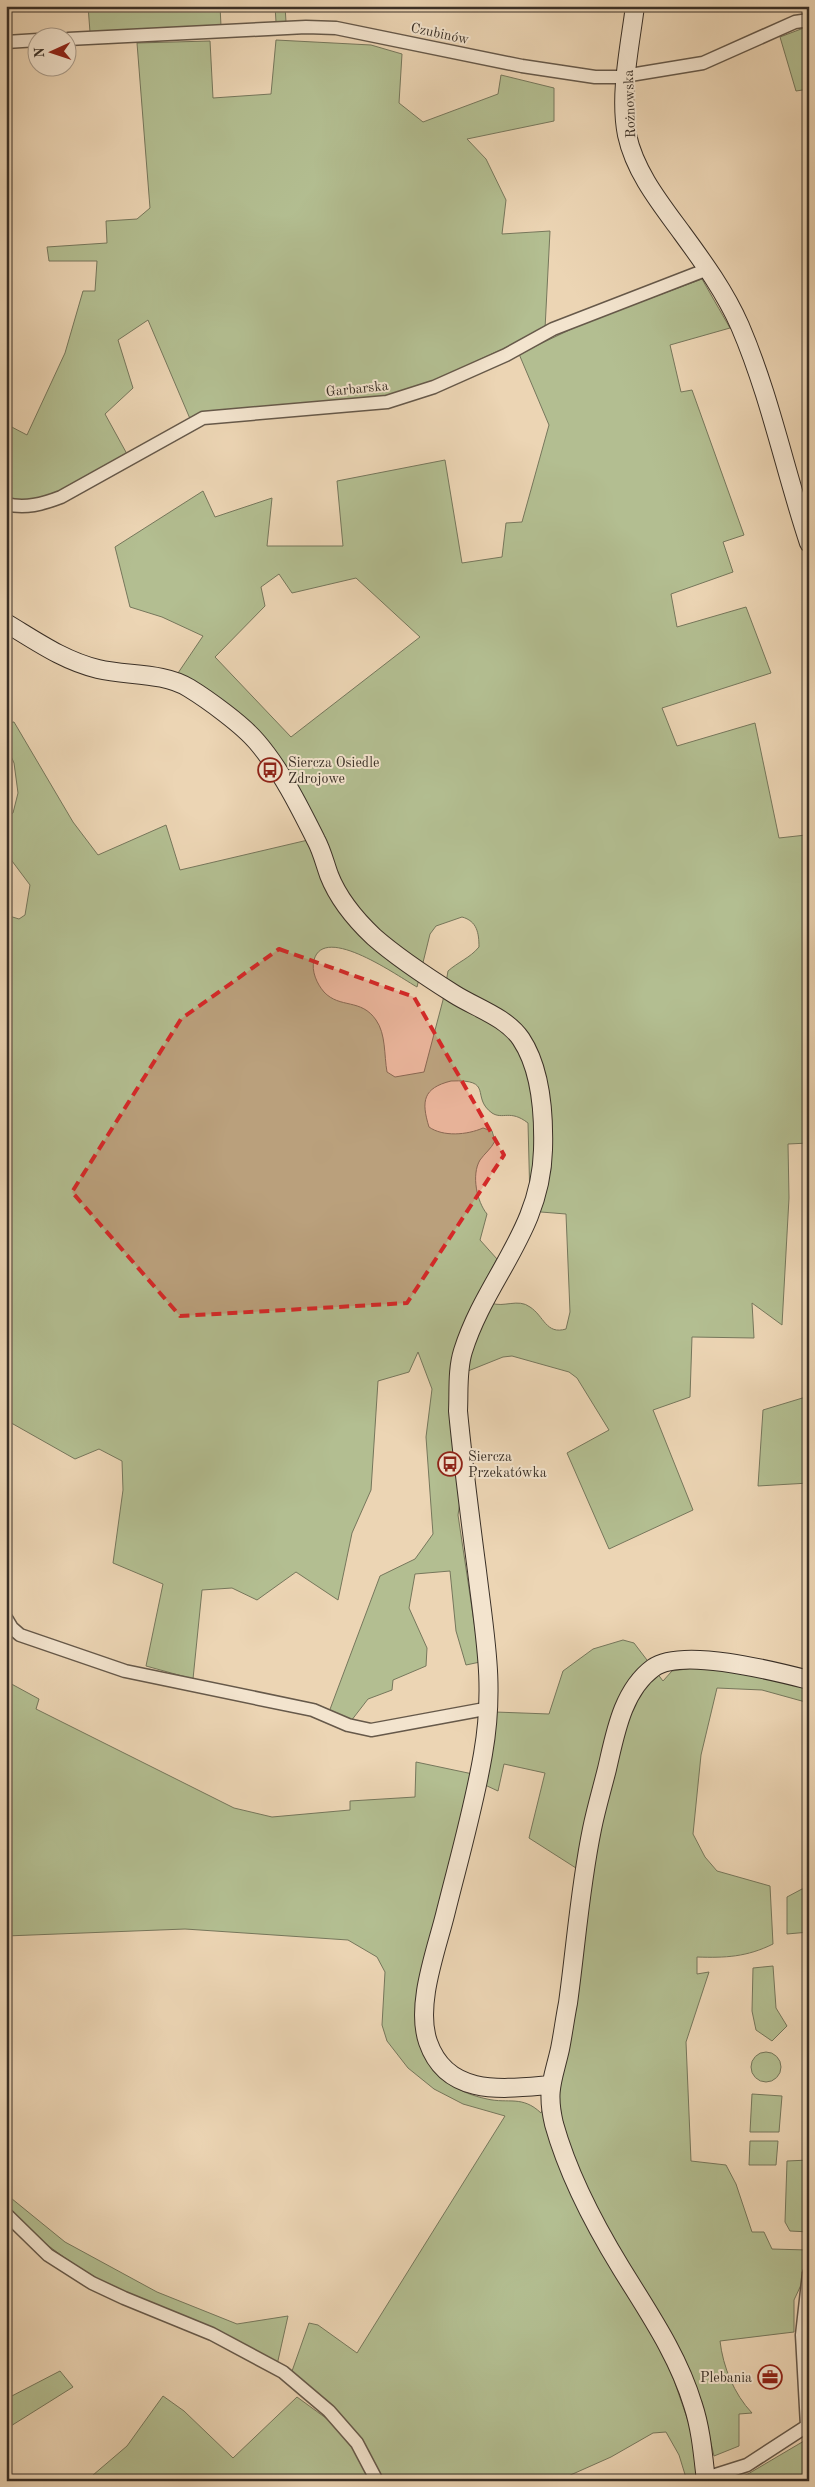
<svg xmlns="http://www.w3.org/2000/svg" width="815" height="2487" viewBox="0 0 815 2487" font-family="'Old Standard TT',serif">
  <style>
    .green { fill: #b3be91; stroke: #76775c; fill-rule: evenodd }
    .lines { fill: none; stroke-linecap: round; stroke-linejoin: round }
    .street-casing { stroke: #66594a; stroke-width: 15 }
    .secondary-casing { stroke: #3a3027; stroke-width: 20 }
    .street { stroke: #f3e4ce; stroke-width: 12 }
    .secondary { stroke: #f3e4ce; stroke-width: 18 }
    .marked { fill: #d62828; fill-opacity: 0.2; stroke: #d62828; stroke-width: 4; stroke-dasharray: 10 6; stroke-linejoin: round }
    .labels { text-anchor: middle; stroke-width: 4; stroke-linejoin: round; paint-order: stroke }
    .street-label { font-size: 14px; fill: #3a3027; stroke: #f3e4ce }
    .poi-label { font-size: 14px; fill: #3a3027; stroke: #f3e4ce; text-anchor: start }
  </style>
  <rect width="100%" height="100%" fill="#ecd5b4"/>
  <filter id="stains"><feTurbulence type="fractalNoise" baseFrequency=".004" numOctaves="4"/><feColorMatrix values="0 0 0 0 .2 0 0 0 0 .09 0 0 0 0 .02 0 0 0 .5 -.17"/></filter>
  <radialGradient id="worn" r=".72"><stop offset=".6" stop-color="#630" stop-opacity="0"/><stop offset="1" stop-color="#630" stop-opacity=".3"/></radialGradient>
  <path class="green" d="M 88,6 L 220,6 L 221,26 L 90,32 Z
    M 275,6 L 285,6 L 286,22 L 276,22 Z
    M 809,26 L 809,89 L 796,91 L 780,37 Z
    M 276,40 L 371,45 L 402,54 L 399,103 L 423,122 L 498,94 L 501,75 L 554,88 L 554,121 L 467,139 L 486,159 L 506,200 L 502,234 L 550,231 L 545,329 L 406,394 L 388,398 L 302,403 L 296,406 L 191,421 L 148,320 L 118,340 L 133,388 L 105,414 L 127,454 C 103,468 52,503 26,503 C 19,503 12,501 6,500 L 6,424 L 27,435 L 65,353 L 83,291 L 95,291 L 97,261 L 49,261 L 47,247 L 107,243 L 106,221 L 137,219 L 150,208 L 137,43 L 210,41 L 213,98 L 271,94 Z
    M 702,279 L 730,328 L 670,345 L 681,392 L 692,390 L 744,535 L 723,542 L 733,572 L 671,594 L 677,627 L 746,607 L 771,673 L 662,708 L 677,746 L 755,723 L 779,838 L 806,835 L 809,837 L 809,1052 L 806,1068 L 809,1076 L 809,1143 L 788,1144 L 789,1198 L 782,1325 L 752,1303 L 754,1338 L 692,1337 L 690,1397 L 653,1410 L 693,1510 L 609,1549 L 567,1453 L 609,1430 L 577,1378 L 569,1372 L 512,1356 L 503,1357 L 468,1371 L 452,1367 L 461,1495 L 458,1515 L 480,1662 L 466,1665 L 456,1631 L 450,1571 L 415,1574 L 409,1608 L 427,1648 L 426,1666 L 393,1680 L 392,1690 L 368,1699 L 351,1721 L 329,1712 L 380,1576 L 415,1559 L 433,1534 L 426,1437 L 432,1389 L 418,1352 L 409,1372 L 378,1381 L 371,1490 L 352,1533 L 338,1600 L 296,1572 L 257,1600 L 232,1588 L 202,1590 L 193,1679 L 146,1666 L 163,1584 L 113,1563 L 123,1490 L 122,1461 L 99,1449 L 75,1459 L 6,1420 L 6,915 L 19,919 L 25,915 L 30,885 L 6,853 L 6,817 L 13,813 L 18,793 L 14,763 L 6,745 L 6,723 L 14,722 L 73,822 L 98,855 L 166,825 L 180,870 L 308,840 L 273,748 L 176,676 L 203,636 L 162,617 L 130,607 L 115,547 L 203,491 L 215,517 L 272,498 L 267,546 L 343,546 L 337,481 L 445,460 L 462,563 L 502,557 L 506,523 L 522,522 L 549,425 L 519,354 L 584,323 ZM 279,574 L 292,593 L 356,578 L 420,637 L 291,737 L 215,657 L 265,606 L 261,587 ZM 462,917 C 477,921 479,933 479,947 C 470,958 458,962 448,971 L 443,1000 L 424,1072 L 395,1077 L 387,1072 C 384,1055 386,1034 376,1020 C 361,998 340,1009 324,992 C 317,984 311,971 314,960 C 324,923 399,977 417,987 L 430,934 L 436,926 ZM 451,1081 C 495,1079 470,1097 492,1113 C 503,1120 510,1109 528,1123 L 530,1201 L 541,1212 L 566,1214 L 570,1312 L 566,1329 C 546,1335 544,1316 530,1307 C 518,1298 504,1308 491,1303 C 487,1301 482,1297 478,1294 L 497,1259 L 480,1240 L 487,1214 C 477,1202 471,1175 480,1160 C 485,1153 491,1149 495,1141 L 492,1131 L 483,1128 C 467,1135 443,1137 429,1127 C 421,1101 423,1088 451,1081 Z
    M 809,1396 L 809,1483 L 758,1486 L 763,1410 Z
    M 623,1640 L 634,1643 L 663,1681 L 672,1671 L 702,1667 L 728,1668 L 809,1687 L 809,1703 L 762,1690 L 717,1688 L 701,1755 L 693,1834 L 705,1857 L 717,1871 L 770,1886 L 773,1944 C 747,1957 725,1958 697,1957 L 697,1974 L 709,1972 L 686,2042 L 691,2161 L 726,2165 L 736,2184 L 752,2232 L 764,2232 L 772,2249 L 807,2250 L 801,2285 L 794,2300 L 794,2332 L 720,2341 C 723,2367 734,2394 752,2413 L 739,2414 L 739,2446 L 714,2456 L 702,2405 L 669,2366 L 694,2438 L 698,2481 L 687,2481 L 679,2455 L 666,2432 L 653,2433 L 611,2457 L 557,2481 L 383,2481 L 339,2412 L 291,2374 L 309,2323 L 318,2325 L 357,2353 L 505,2116 L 463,2104 L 434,2089 L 408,2068 L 387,2041 L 382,2025 L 385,1972 L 377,1957 L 348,1940 L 185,1929 L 6,1936 L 6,1681 L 39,1699 L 36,1709 L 234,1808 L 272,1817 L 350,1810 L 350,1801 L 415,1797 L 416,1762 L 487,1777 L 495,1712 L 549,1714 L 563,1671 L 593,1649 ZM 504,1764 L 545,1773 L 529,1838 L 590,1877 L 564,2058 L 541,2113 C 522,2095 509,2104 487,2099 C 431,2087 409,2048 417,1994 L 472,1779 L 498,1791 Z
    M 802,1889 L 809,1889 L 809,1932 L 787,1934 L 787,1897 Z
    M 773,1966 L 776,2008 L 787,2026 L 772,2041 L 756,2030 L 752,2011 L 753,1968 Z
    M751 2067a15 15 0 1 1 30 0a15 15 0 1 1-30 0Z
    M 752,2094 L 782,2096 L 779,2132 L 750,2132 Z
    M 750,2141 L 778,2141 L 776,2165 L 749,2165 Z
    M 809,2160 L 809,2232 L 790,2231 L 785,2222 L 787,2161 Z
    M 6,2194 L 65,2242 L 157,2292 L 237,2324 L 288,2316 L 277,2365 C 188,2323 72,2281 6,2207 Z
    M 60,2371 L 73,2387 L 6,2429 L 6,2399 Z
    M 163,2396 L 184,2411 L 233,2458 L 297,2397 L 334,2424 L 361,2460 L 372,2481 L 86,2481 L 127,2446 Z
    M 809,2438 L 809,2481 L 731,2481 L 748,2474 Z"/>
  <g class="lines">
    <g class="street-casing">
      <path id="street" d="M 68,39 L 306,27 L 336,28 L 522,66 L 595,77 L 618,77 L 703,63 L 795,22 L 809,20
        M 6,42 L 38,40
        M 6,504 C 25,509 43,504 61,497 L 203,418 L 387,402 L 434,387 L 506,355 L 553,329 L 708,269
        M 6,1618 L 12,1628 L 20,1635 L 125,1671 L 313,1710 L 348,1725 L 371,1730 L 490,1708
        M 6,2214 L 48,2255 L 92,2283 L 124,2298 L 212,2334 L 283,2372 L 329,2411 L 357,2443 L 377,2481
        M 706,2478 L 747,2465 L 807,2426 L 802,2335 L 809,2273"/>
    </g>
    <g class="secondary-casing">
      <path id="secondary" d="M 635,6 C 630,46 619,95 627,135 C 635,172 660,203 682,233 C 704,263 725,292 740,326 C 770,396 785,471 809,543
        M 6,623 C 36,641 64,661 98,669 C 127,676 163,672 189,688 C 207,699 243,725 257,742 C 281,770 299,806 316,840 C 322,851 325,864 329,875 C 338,898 357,921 374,937 C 398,958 427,977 454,994 C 476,1008 506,1017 521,1039 C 541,1069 544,1116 543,1150 C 541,1231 486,1278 463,1351 C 457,1370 459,1391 458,1411 C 463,1464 470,1517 477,1571 C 485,1638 495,1686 483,1754 C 474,1807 459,1859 446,1911 C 437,1949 415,2004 428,2042 C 447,2097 503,2089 549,2085
        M 706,2481 C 703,2455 701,2429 693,2405 C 678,2355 648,2312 621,2268 C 594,2224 568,2174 554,2124 C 546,2090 553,2080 560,2049 C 563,2034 565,2018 568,2003 C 576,1945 580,1887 592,1829 C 596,1809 602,1789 607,1769 C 615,1735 622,1691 653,1668 C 682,1647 774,1671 809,1680"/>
    </g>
    <use href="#street" class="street"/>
    <use href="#secondary" class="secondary"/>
  </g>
  <path class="marked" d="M 279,949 L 414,997 L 504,1155 L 407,1303 L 180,1316 L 72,1192 L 181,1019 Z"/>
  <defs>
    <g id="bus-ring" transform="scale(1.25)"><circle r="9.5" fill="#f3e4ce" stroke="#8f2418" stroke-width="1.5"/><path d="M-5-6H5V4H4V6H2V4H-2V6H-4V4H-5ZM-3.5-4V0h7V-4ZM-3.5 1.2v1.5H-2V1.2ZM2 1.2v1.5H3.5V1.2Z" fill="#8f2418"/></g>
    <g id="office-ring" transform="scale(1.25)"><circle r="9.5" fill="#f3e4ce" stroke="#8f2418" stroke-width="1.5"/><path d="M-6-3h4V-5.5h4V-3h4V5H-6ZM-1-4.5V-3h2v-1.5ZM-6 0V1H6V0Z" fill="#8f2418"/></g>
  </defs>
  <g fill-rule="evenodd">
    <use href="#bus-ring" x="270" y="770"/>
    <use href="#bus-ring" x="450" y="1464"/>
    <use href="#office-ring" x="770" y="2377"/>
  </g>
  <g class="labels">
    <g class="street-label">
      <text transform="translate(440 33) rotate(12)" y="5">Czubinów</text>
      <text transform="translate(629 104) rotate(-92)" y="5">Rożnowska</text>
      <text transform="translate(357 388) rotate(-6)" y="5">Garbarska</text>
    </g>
    <g class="poi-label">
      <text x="288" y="767">Siercza Osiedle<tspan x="288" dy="16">Zdrojowe</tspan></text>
      <text x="468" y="1461">Siercza<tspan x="468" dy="16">Przekatówka</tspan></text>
      <text x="752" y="2382" text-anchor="end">Plebania</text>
    </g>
  </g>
  <rect width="815" height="2487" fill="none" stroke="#ecd5b4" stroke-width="25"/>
  <rect x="8" y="8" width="800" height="2472" fill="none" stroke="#3a3027" stroke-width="2.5"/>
  <rect x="12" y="12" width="790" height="2462" fill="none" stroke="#3a3027"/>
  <g transform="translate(52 52) rotate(267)"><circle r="24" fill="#f3e4ce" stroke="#a99c8b"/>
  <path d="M0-4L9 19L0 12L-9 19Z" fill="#8f2418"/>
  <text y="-8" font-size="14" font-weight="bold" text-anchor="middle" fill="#3a3027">N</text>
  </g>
  <rect width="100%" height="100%" filter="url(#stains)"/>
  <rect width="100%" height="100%" fill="url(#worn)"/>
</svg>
